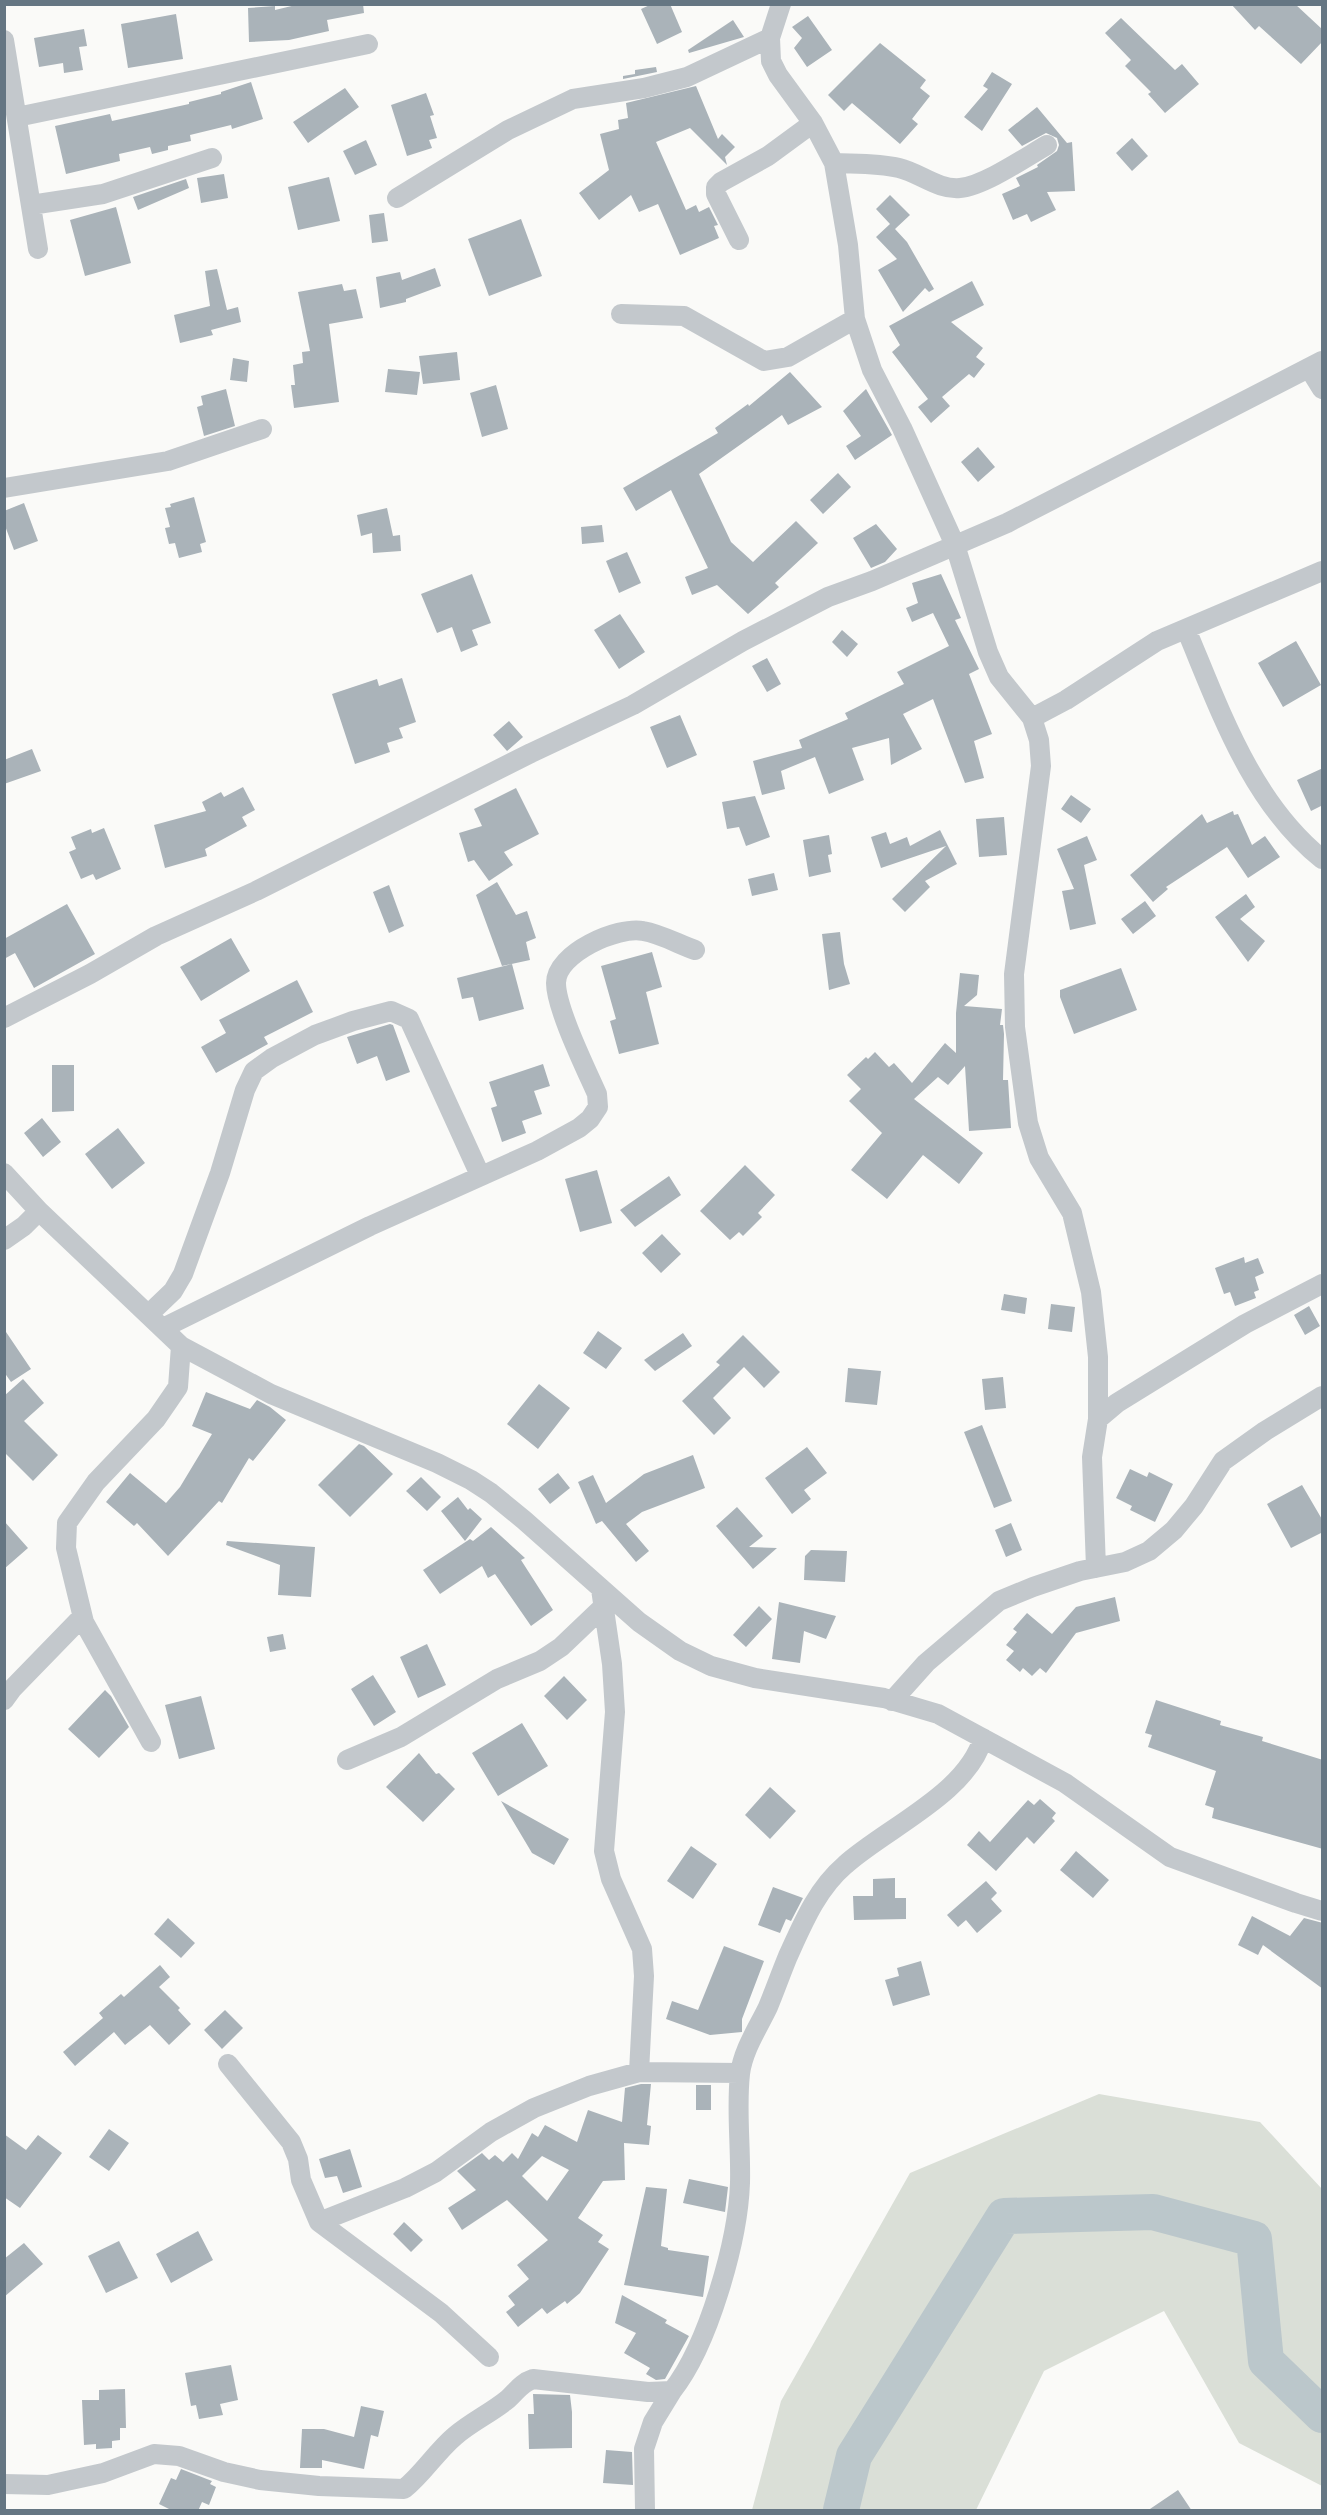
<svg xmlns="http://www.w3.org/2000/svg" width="1327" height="2515" viewBox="0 0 1327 2515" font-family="'DM Sans',sans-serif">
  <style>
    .green { fill: #dadfd7 }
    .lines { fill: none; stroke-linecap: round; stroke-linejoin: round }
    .river { stroke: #bbc7cb; stroke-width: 36 }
    .building { fill: #aab3b9; fill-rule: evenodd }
    .minor { stroke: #c3c8cc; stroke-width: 20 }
  </style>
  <rect width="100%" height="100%" fill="#fafaf8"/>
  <path class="green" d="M 1099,2094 L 1260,2122 L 1322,2189 L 1322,2486 L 1239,2443 L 1164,2311 L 1044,2371 L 976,2510 L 752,2510 L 781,2401 L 910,2173 Z"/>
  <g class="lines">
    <path class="river" d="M 841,2510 L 854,2456 L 1004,2216 L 1153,2212 L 1254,2239 L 1266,2361 L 1322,2415"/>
  </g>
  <path class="building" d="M 300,4 L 363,4 L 364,13 L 327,20 L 329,31 L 289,40 L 249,42 L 248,8 L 275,6 L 275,10 Z
    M 652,4 L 670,4 L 682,32 L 657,44 L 641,9 Z
    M 1231,4 L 1295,4 L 1323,30 L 1323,41 L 1301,64 L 1259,26 L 1255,30 Z
    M 176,14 L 183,59 L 128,68 L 121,24 Z
    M 808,16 L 832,50 L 807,67 L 794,48 L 802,38 L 792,27 Z
    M 1121,18 L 1175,70 L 1182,64 L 1199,84 L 1165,113 L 1148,94 L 1151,92 L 1125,66 L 1131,60 L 1105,33 Z
    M 733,20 L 744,37 L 689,53 L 688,50 Z
    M 84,29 L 87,46 L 79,47 L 83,70 L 64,73 L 63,63 L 39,67 L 34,38 Z
    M 880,43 L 926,80 L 920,88 L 930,96 L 912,119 L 918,124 L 900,144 L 852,103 L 844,111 L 828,95 Z
    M 656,67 L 657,72 L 623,79 L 623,76 L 635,74 L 635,70 Z
    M 992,72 L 1012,84 L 982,131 L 964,117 L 988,89 L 983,86 Z
    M 251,82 L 263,119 L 232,129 L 231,125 L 190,135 L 191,141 L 168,146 L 168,150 L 152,154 L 150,147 L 119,154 L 120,161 L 66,174 L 55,126 L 110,114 L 112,121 L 189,104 L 189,102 L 221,94 L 221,92 Z
    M 696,86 L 718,139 L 722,134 L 735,147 L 725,157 L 727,165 L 690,128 L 656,142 L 686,210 L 696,205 L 699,212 L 709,207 L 718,225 L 714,226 L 719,238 L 680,255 L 658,204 L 639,212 L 631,195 L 599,220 L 579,193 L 609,170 L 600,134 L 619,129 L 618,120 L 628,118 L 626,103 Z
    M 345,88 L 359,107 L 308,143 L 293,122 Z
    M 426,93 L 434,115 L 430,116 L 437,138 L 429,140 L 432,148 L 407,156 L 391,105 Z
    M 1037,107 L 1067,143 L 1072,142 L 1075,191 L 1047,192 L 1056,210 L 1031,222 L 1027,214 L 1013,220 L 1002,194 L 1020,186 L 1016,178 L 1038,167 L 1037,165 L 1057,151 L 1059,145 L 1057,138 L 1046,133 L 1022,146 L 1008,130 Z
    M 1132,138 L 1148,156 L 1132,171 L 1116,153 Z
    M 366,140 L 377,165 L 355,175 L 343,151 Z
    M 224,174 L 228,198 L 201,203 L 197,178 Z
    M 329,177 L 340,221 L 298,230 L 288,187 Z
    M 186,179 L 189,188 L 138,210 L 133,197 Z
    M 890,195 L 910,215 L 895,229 L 907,242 L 934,289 L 929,292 L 925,288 L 903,312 L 878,270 L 897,259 L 876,237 L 890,224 L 876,209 Z
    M 116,207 L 131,263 L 85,276 L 70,220 Z
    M 384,213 L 388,241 L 372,243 L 369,215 Z
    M 521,219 L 542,276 L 489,296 L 468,239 Z
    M 435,268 L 441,286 L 406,299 L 406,302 L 380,308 L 376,277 L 400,272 L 402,280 Z
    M 217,269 L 227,310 L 238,307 L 241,322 L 211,330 L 213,335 L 180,343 L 174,315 L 210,306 L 205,271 Z
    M 972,281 L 984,305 L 951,322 L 983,348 L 976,357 L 985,364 L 974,378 L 969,374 L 942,397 L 950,406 L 931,423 L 918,407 L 928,399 L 892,352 L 900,345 L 889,326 Z
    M 342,284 L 344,291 L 356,289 L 363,318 L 329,324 L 339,402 L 294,408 L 291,385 L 295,385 L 293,365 L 303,363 L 302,352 L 310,351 L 298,292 Z
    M 457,352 L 460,380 L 423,384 L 419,356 Z
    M 233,358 L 249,361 L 247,382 L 230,380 Z
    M 388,369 L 420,372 L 417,395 L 385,392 Z
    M 790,372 L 822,407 L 788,425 L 782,415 L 699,474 L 731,542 L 753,562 L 796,521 L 818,543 L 775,583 L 779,587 L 748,614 L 717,585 L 692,595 L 685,577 L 708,568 L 671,490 L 636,511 L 623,488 L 718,433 L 715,428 L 748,404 L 749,406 Z
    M 496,385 L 508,429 L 482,437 L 470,393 Z
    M 226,389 L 235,426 L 204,436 L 197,407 L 203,405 L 201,396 Z
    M 866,389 L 892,435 L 855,460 L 846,446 L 861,436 L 843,411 Z
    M 978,447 L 995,467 L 978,482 L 961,462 Z
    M 838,473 L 851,487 L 823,514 L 810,500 Z
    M 194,497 L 206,542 L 200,544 L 202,552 L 179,558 L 175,543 L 169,544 L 165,528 L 170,527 L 165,508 L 171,507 L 170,504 Z
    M 24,503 L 38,541 L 14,550 L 4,523 L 4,511 Z
    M 387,508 L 393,536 L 400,535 L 401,551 L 373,553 L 372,533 L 361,536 L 357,515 Z
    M 876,524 L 897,549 L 885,562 L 871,568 L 853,538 Z
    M 602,525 L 604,542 L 582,544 L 581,527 Z
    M 627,552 L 641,583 L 619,593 L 606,561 Z
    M 472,574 L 491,623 L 472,630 L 478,645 L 461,652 L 452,627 L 437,633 L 421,594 Z
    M 941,574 L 961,618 L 955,620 L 979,669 L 969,674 L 992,734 L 974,741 L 984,778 L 965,783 L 933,699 L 903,714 L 922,749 L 891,765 L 889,738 L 852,748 L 864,780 L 829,794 L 815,757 L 781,771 L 785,789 L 762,795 L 753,761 L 802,748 L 799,740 L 848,719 L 845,713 L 904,684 L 897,672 L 949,646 L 933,613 L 912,622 L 906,608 L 918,603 L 912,583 Z
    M 620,614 L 645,652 L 619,669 L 594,630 Z
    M 842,630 L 858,644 L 847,657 L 832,642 Z
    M 1296,641 L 1321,685 L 1283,707 L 1258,663 Z
    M 767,658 L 781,684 L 767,692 L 752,666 Z
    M 402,678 L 416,722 L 399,728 L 403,738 L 387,743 L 390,752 L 355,764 L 332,694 L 377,679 L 379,686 Z
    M 680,715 L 697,755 L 667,768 L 650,727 Z
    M 509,721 L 523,737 L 507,751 L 493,735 Z
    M 32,749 L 41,771 L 4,784 L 4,760 Z
    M 1323,768 L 1323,805 L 1311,811 L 1297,780 Z
    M 243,787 L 255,810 L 242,817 L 247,826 L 205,849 L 207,856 L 165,868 L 154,825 L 206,811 L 202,802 L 221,792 L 224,797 Z
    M 516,788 L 539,834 L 504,852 L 513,865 L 489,881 L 474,860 L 468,862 L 459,833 L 482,826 L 474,809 Z
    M 1071,795 L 1091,809 L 1081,823 L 1061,809 Z
    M 755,796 L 770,837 L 746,846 L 739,827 L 727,829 L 722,802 Z
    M 1233,811 L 1234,815 L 1238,814 L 1252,845 L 1265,836 L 1280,857 L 1248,878 L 1227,847 L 1166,887 L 1168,889 L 1153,902 L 1130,875 L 1202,814 L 1207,823 Z
    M 1004,817 L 1007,855 L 979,857 L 976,819 Z
    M 104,828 L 121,869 L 96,880 L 93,874 L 81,879 L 69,852 L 76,849 L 71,837 L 91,829 L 92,833 Z
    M 940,830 L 957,864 L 925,881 L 930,887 L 905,912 L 892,899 L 946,846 L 881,868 L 871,837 L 886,832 L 890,844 L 907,837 L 910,846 Z
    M 829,835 L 832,854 L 828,855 L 831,872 L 809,877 L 803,840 Z
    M 1087,836 L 1097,860 L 1084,865 L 1096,924 L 1070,930 L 1062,891 L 1074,889 L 1057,849 Z
    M 774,873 L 778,890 L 752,896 L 748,879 Z
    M 497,882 L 516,915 L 527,911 L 536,938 L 526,942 L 530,960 L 502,966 L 476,895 Z
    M 389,885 L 404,926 L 389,933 L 373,892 Z
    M 1246,894 L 1255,907 L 1240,919 L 1265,941 L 1248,962 L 1215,917 Z
    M 1145,901 L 1156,916 L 1133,934 L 1121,919 Z
    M 67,904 L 95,954 L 34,988 L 15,953 L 4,959 L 4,939 Z
    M 840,932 L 844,964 L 850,984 L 829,990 L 822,934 Z
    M 231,938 L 250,971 L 201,1001 L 180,967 Z
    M 652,952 L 662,987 L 646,992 L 659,1044 L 619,1054 L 610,1021 L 616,1019 L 601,966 Z
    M 512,964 L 524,1009 L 479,1021 L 473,997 L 462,999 L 457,978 Z
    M 1121,968 L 1137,1010 L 1074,1034 L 1060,997 L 1060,990 Z
    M 960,973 L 979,975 L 977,995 L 964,1006 L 1002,1009 L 1000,1025 L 1003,1025 L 1004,1034 L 1003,1080 L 1008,1080 L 1011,1128 L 969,1131 L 965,1066 L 948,1085 L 938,1077 L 914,1099 L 983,1153 L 959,1184 L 923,1155 L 887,1199 L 851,1170 L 882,1133 L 849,1101 L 861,1089 L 847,1075 L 866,1057 L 868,1059 L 875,1052 L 889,1067 L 894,1063 L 912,1083 L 945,1043 L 956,1053 L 956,1013 Z
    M 297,980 L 313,1012 L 264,1037 L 268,1044 L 216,1073 L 201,1047 L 226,1033 L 219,1020 Z
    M 390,1024 L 393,1025 L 410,1072 L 386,1081 L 377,1056 L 357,1064 L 347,1037 Z
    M 543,1064 L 550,1086 L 534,1091 L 542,1114 L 522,1121 L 526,1133 L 502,1142 L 491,1108 L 497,1106 L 489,1082 Z
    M 52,1065 L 74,1065 L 74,1111 L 52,1112 Z
    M 42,1118 L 61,1142 L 43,1157 L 24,1133 Z
    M 118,1128 L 145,1163 L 112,1189 L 85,1154 Z
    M 745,1165 L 775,1195 L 758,1213 L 762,1217 L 743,1236 L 739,1232 L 730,1240 L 700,1211 Z
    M 597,1170 L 612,1223 L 580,1232 L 565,1179 Z
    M 669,1176 L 681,1195 L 635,1227 L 620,1210 Z
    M 662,1234 L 681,1254 L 661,1273 L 642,1253 Z
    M 1244,1257 L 1245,1263 L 1258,1258 L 1264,1273 L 1255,1277 L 1259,1290 L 1254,1292 L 1256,1298 L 1235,1306 L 1230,1292 L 1224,1294 L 1215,1268 Z
    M 1004,1294 L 1027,1298 L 1025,1314 L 1001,1310 Z
    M 1051,1304 L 1075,1307 L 1072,1332 L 1048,1329 Z
    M 1309,1306 L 1320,1326 L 1305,1335 L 1294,1315 Z
    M 4,1329 L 31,1369 L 11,1382 L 4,1372 Z
    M 598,1331 L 622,1348 L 606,1369 L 583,1353 Z
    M 683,1333 L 692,1346 L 655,1371 L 644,1360 Z
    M 743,1335 L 780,1372 L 764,1388 L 744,1367 L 713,1398 L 731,1418 L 714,1435 L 682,1401 L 720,1365 L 716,1362 Z
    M 848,1368 L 881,1371 L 877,1405 L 845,1402 Z
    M 1003,1377 L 1006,1408 L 985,1410 L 982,1379 Z
    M 23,1379 L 44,1403 L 24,1421 L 58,1455 L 33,1481 L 4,1452 L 4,1396 Z
    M 539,1384 L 570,1408 L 538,1449 L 507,1424 Z
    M 206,1392 L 250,1409 L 257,1400 L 270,1407 L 286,1420 L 253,1461 L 249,1458 L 222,1503 L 219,1501 L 168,1556 L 137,1523 L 134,1526 L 106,1502 L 130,1473 L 166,1503 L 180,1487 L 212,1434 L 192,1426 Z
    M 982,1425 L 1012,1501 L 994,1508 L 964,1432 Z
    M 359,1444 L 364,1446 L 393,1474 L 350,1517 L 318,1485 Z
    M 807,1447 L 827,1473 L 804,1490 L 811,1499 L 792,1514 L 765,1478 Z
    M 693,1455 L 705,1488 L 642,1512 L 626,1524 L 649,1551 L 636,1562 L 602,1521 L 596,1524 L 578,1482 L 593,1475 L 606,1503 L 644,1474 Z
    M 1130,1469 L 1147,1477 L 1149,1472 L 1173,1484 L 1155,1522 L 1130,1510 L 1132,1506 L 1116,1498 Z
    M 558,1473 L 570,1488 L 550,1504 L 538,1489 Z
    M 421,1477 L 441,1497 L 427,1511 L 406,1491 Z
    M 1302,1485 L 1323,1521 L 1323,1532 L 1291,1548 L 1267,1504 Z
    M 458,1497 L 468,1510 L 470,1508 L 482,1519 L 465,1541 L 441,1511 Z
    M 737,1507 L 763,1536 L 749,1547 L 777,1548 L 753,1569 L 716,1526 Z
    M 4,1521 L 28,1548 L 4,1569 Z
    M 1011,1523 L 1022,1550 L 1006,1557 L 995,1530 Z
    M 491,1527 L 525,1558 L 521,1560 L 553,1610 L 531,1626 L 495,1574 L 488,1578 L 482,1566 L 440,1594 L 423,1570 L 470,1539 L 473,1541 Z
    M 227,1541 L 315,1547 L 311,1597 L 278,1595 L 280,1565 L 226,1545 Z
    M 811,1550 L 847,1551 L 845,1582 L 804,1580 L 805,1556 Z
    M 1115,1597 L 1120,1621 L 1076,1633 L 1046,1673 L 1040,1668 L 1032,1676 L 1023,1668 L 1020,1672 L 1006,1660 L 1014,1651 L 1006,1645 L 1017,1632 L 1013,1629 L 1027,1613 L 1052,1634 L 1076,1607 Z
    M 779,1602 L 836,1616 L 826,1639 L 804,1631 L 800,1663 L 772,1659 Z
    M 759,1606 L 772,1619 L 746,1647 L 733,1635 Z
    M 283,1634 L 286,1649 L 270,1652 L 267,1637 Z
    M 427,1644 L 446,1685 L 418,1698 L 400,1657 Z
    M 373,1675 L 396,1712 L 374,1726 L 351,1689 Z
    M 564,1676 L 587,1700 L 567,1720 L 544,1696 Z
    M 105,1690 L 111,1696 L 129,1727 L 99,1758 L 68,1729 Z
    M 201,1696 L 215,1749 L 179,1759 L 165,1705 Z
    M 1156,1700 L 1221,1721 L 1220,1725 L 1263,1737 L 1262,1741 L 1323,1760 L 1323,1849 L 1212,1818 L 1214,1808 L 1205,1805 L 1216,1771 L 1148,1747 L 1152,1735 L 1145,1733 Z
    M 522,1723 L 548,1766 L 498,1796 L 472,1753 Z
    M 419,1753 L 436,1774 L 439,1773 L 455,1789 L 423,1822 L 386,1787 Z
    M 770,1787 L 796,1811 L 770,1839 L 745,1815 Z
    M 1040,1799 L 1056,1813 L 1052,1818 L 1055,1821 L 1034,1844 L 1027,1837 L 996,1871 L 967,1845 L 979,1831 L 990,1842 L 1028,1800 L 1034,1805 Z
    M 501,1801 L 569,1839 L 554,1865 L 532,1853 Z
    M 691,1846 L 717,1864 L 693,1899 L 667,1881 Z
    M 1076,1851 L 1109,1880 L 1093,1898 L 1060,1870 Z
    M 895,1878 L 895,1898 L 906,1898 L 906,1919 L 854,1920 L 853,1896 L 873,1896 L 873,1879 Z
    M 986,1881 L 997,1893 L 991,1899 L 1002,1911 L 977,1933 L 966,1920 L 958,1927 L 947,1915 Z
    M 773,1887 L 803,1898 L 791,1921 L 786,1919 L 780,1933 L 758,1925 Z
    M 1252,1916 L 1290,1936 L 1304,1918 L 1323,1923 L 1323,1989 L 1263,1945 L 1258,1955 L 1238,1945 Z
    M 168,1918 L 195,1943 L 181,1958 L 154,1934 Z
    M 724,1946 L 764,1961 L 742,2019 L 742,2032 L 710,2035 L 666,2019 L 672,2001 L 698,2010 Z
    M 921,1961 L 930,1995 L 893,2006 L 885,1980 L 899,1976 L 897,1968 Z
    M 160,1965 L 170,1977 L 159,1987 L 180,2008 L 178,2010 L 191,2024 L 169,2045 L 150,2025 L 125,2045 L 114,2032 L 75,2066 L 63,2052 L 103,2018 L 99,2013 L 121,1994 L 124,1997 Z
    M 225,2010 L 243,2028 L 222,2049 L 204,2030 Z
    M 641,2084 L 651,2084 L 647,2125 L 651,2126 L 649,2145 L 624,2143 L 625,2180 L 603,2181 L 578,2218 L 603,2235 L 598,2242 L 609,2249 L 580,2293 L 567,2304 L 565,2301 L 547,2314 L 542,2308 L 518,2327 L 506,2312 L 515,2305 L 508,2296 L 529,2279 L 517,2265 L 548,2240 L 507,2200 L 462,2230 L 448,2208 L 476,2190 L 457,2171 L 482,2153 L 489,2160 L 495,2155 L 503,2162 L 512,2153 L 518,2159 L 532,2133 L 538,2137 L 545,2125 L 577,2142 L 588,2110 L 622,2122 L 625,2088 ZM 542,2156 L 569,2170 L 547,2201 L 522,2176 Z
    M 696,2085 L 711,2085 L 711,2110 L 696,2110 Z
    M 109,2129 L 129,2143 L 109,2171 L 89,2157 Z
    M 4,2134 L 26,2150 L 38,2135 L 62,2153 L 20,2208 L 4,2197 Z
    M 350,2149 L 362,2187 L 343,2193 L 337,2176 L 325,2178 L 319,2159 Z
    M 689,2179 L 728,2187 L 725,2212 L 683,2203 Z
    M 646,2187 L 667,2189 L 661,2246 L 668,2248 L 668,2250 L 709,2256 L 703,2297 L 624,2285 Z
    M 404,2222 L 423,2240 L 411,2252 L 393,2234 Z
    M 198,2231 L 213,2260 L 171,2283 L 156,2254 Z
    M 119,2241 L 138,2278 L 106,2293 L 88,2256 Z
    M 24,2243 L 43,2264 L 4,2297 L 4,2259 Z
    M 622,2295 L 667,2320 L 665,2323 L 689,2336 L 665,2379 L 656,2380 L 646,2374 L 650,2368 L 624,2353 L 636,2333 L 615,2323 Z
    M 231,2365 L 238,2400 L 220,2404 L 223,2415 L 199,2419 L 196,2405 L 191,2406 L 185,2373 Z
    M 125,2389 L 126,2428 L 120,2428 L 120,2440 L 112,2441 L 112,2448 L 96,2449 L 96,2444 L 84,2445 L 82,2400 L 99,2400 L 99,2390 Z
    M 533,2394 L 570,2395 L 572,2412 L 572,2448 L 529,2449 L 528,2414 L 534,2414 Z
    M 361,2406 L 384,2411 L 378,2437 L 371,2435 L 364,2469 L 322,2460 L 322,2468 L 300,2468 L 302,2429 L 324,2429 L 354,2437 Z
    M 606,2450 L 632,2452 L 633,2485 L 603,2483 Z
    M 181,2469 L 212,2481 L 210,2484 L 216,2487 L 209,2505 L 202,2502 L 198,2511 L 173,2511 L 159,2504 L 171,2478 L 176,2480 Z
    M 1178,2490 L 1192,2511 L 1147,2511 Z"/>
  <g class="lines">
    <path class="minor" d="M 781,4 L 770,38 L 771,61 L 778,75 L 813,123 L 834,163 L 848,245 L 855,319 L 872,370 L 902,428 L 955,545 L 988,652 L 999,677 L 1032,718 L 1039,740 L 1041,766 L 1014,974 L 1015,1027 L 1028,1123 L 1039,1158 L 1072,1213 L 1091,1292 L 1098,1357 L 1098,1419 L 1092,1457 L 1096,1568
      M 4,40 L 38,249
      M 17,117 L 368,44
      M 834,163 C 856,164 878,163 899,168 C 920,173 938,190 960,188 C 984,186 1026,157 1047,145
      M 397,198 L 508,130 L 573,99 L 644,88 L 687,77 L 770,38
      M 31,205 L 103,194 L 212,158
      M 739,240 L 716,194 L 716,187 L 721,182 L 768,156 L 813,123
      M 621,314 L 684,316 L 764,361 L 788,357 L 855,319
      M 1309,368 L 1322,389
      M 4,488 L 168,461 L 262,429
      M 1186,629 C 1220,710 1251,802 1322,859
      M 1032,718 L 1066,700 L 1157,641 L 1322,571
      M 4,1018 L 90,974 L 156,936 L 256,891 L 531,753 L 633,705 L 743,641 L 828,597 L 872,581 L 1007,523 L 1322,361
      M 4,1173 L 39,1211 L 181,1346 L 271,1394 L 437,1463 L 471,1480 L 491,1493 L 524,1520 L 639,1622 L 680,1651 L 711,1666 L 755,1678 L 884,1698 L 938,1714 L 1065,1783 L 1170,1857 L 1296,1903 L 1322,1911
      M 4,1240 L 24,1226 L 39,1211
      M 149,1314 L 173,1291 L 183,1274 L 220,1173 L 245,1090 L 254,1071 L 272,1058 L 315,1035 L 353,1021 L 391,1011 L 409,1019 L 480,1175
      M 163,1328 L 370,1226 L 537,1151 L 579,1128 L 590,1119 L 598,1107 L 597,1094 C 586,1069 556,1008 556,983 C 556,953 618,926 643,931 C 661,934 678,944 695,950
      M 1098,1419 L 1117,1403 L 1245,1324 L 1322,1284
      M 601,1589 L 612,1664 L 615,1712 L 604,1851 L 611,1879 L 642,1949 L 644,1976 L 639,2072
      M 4,1700 L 12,1689 L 82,1617
      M 892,1701 L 926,1663 L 999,1601 L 1033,1587 L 1080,1571 L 1125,1562 L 1149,1551 L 1174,1530 L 1194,1506 L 1223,1461 L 1265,1431 L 1322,1396
      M 151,1742 L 84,1622 L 66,1548 L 67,1523 L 96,1482 L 156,1419 L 178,1387 L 181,1346
      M 347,1760 L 401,1737 L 497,1679 L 540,1661 L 561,1647 L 603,1607
      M 228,2064 L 291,2142 L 298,2159 L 301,2180 L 319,2222 L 441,2313 L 489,2357
      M 319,2222 L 405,2188 L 436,2172 L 491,2132 L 534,2108 L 589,2086 L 639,2072 L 740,2073
      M 4,2484 L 48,2485 L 103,2473 L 154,2454 L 179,2456 L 224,2472 L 260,2480 L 319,2486 L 404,2489 C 423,2474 436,2452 455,2436 C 471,2422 491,2413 508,2399 C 517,2391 521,2383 533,2379 L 648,2392 L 672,2391 C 708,2346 738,2241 740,2183 C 741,2147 736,2109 740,2074 C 743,2050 758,2028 768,2007 C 775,1990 781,1973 788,1956 C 803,1923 817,1889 845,1865 C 886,1828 967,1794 983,1738
      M 645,2510 L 644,2449 L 653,2422 L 672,2391"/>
  </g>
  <rect width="1327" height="2515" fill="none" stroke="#657683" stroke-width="12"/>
</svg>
